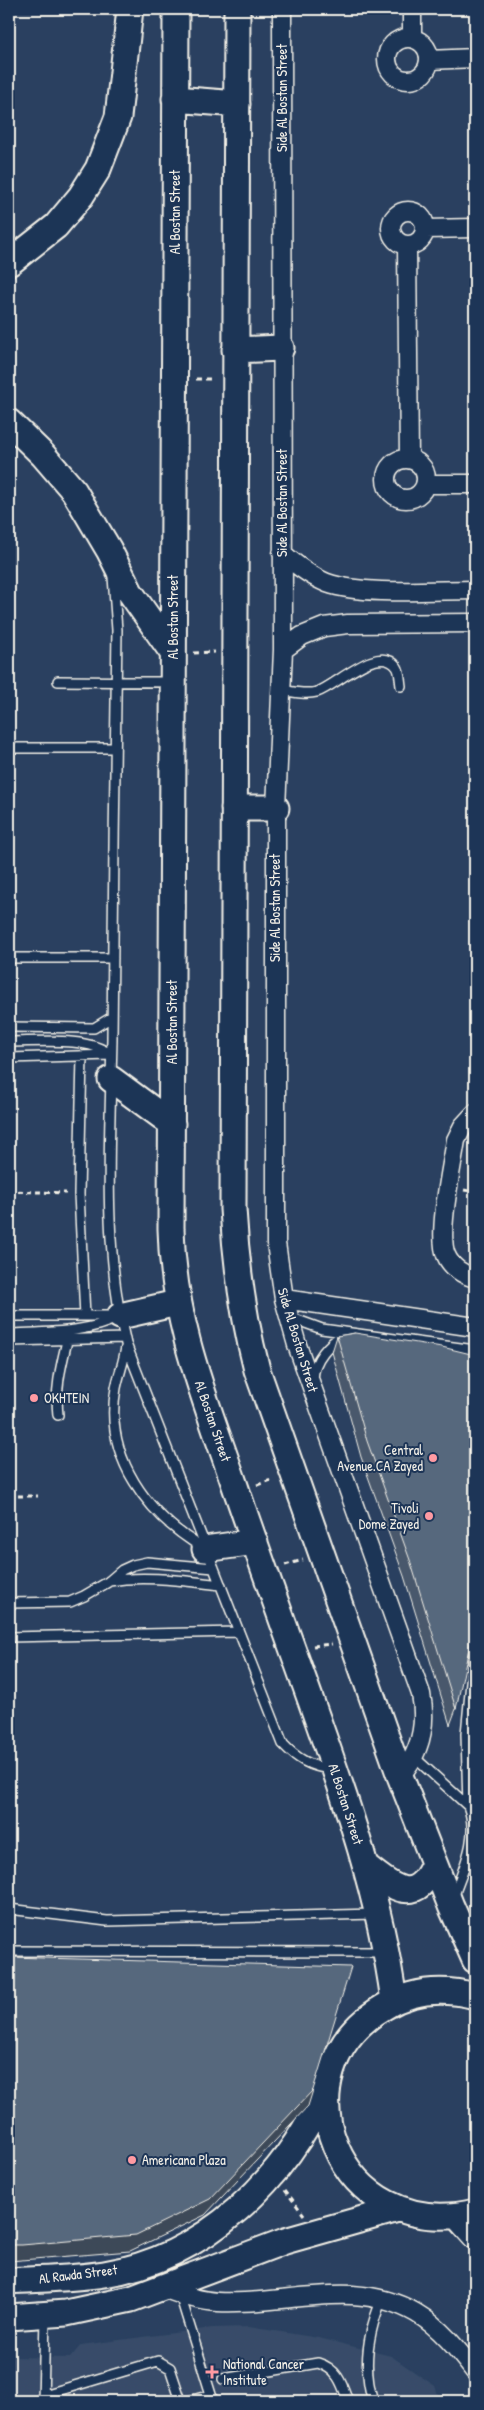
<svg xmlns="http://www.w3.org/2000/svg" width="484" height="2410" viewBox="0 0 484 2410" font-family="'Patrick Hand',sans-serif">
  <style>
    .built { fill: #374c69 }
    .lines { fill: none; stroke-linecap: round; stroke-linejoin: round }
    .lane-casing { stroke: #f4f1e8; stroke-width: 12 }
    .street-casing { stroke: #f4f1e8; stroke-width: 21 }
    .secondary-casing { stroke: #f4f1e8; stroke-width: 29 }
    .path { stroke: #f4f1e8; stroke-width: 3; stroke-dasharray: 5 4; stroke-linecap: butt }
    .lane { stroke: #1d3557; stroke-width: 9 }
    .street { stroke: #1d3557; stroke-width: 18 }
    .secondary { stroke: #1d3557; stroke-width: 25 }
    .wall { fill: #4a596c; stroke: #f4f1e8 }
    .shaded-wall { fill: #3c4858; stroke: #f4f1e8 }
    .building { fill: #56677d; stroke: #f4f1e8 }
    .poi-dot { fill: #ff9aa2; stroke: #1d3557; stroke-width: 2 }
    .labels { text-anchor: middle; stroke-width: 4; stroke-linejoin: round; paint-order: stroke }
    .street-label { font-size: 14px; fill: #f4f1e8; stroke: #1d3557 }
    .poi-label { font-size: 14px; fill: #f4f1e8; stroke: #1d3557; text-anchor: start }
  </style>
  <rect width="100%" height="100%" fill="#2a4060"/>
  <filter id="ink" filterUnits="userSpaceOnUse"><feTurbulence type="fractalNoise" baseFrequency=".02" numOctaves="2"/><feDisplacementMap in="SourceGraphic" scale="10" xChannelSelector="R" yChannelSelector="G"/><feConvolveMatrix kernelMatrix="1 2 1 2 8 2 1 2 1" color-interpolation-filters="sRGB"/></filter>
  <g filter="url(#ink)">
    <path class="built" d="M 249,2327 L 319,2338 L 391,2356 L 435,2386 L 440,2401 L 9,2401 L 9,2357 L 70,2358 L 81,2345 L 212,2328 Z"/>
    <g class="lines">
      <g class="lane-casing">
        <path id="lane" d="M 113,577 L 117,630 C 115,766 113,903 112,1039 C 110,1140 102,1244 126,1344 L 283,1744 C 297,1759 311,1767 331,1769
          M 58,681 L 173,682
          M 282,690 C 293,692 306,695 317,692 C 336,686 379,642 397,667 C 400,671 400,680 401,686
          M 9,748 L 115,748
          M 9,958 L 113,958
          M 9,1027 L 94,1028 L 112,1017
          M 9,1042 C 39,1042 88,1036 111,1055
          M 82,1056 L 79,1194 L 85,1316
          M 9,1058 L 111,1055
          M 9,1316 L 118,1316
          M 289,1317 L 322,1329 L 475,1350
          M 9,1334 C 46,1332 85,1334 119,1317
          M 9,1341 L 125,1338
          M 126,1347 C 124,1361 119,1374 116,1388 C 103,1457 148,1516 205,1549
          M 313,1379 C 314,1358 329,1344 345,1333
          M 58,1415 C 55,1389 61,1366 67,1341
          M 109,1581 C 146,1575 184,1581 221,1585
          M 9,1603 L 70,1602 L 84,1596 L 108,1582 L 122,1570 L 133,1565 L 147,1562 L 214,1568
          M 9,1637 L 237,1632
          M 414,1757 L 468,1806 C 480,1837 463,1869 453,1898
          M 468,1806 L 466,1734 L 475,1641
          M 9,1909 L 107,1921 L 375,1914
          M 9,1951 L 383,1952
          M 180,2295 L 213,2401
          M 223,2379 L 318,2363 C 338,2369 342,2384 348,2401
          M 44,2395 L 158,2361 L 170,2368 L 181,2401
          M 43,2401 L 45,2317
          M 189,2401 L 211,2395
          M 373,2401 C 362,2366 368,2332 382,2299"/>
      </g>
      <g class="street-casing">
        <path id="street" d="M 282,9 L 283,650 L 276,808 L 276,1243 L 284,1299 L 297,1345 L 421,1694 C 427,1725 421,1752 400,1776
          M 412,9 L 412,38
          M387 59a21 21 0 1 1 42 0a21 21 0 1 1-42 0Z
          M 429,60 L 475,58
          M391 228a17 17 0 1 1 34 0a17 17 0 1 1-34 0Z
          M 426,229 L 475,228
          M 407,246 L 409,459
          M386 479a20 20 0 1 1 40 0a20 20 0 1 1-40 0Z
          M 426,484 L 475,484
          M 282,553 C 296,565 310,576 327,583 C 364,596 434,590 475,590
          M 283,650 L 302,636 L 324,627 L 348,624 L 475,623
          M 475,1113 L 463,1126 L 456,1140 C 452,1166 437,1234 446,1255 C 451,1267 463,1275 475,1278
          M 284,1299 L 475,1327
          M 163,2288 C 181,2295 199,2301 218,2302 C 286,2306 353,2277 416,2313 C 440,2327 459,2351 475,2372"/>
      </g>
      <g class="secondary-casing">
        <path id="secondary" d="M 176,9 L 171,1229 C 173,1322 204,1396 234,1483 C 259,1556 285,1628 311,1701 C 346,1799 380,1897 394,2001
          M 237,9 L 233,1209 C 236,1264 243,1316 257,1370 L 400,1776 L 451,1906 L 475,1960
          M 175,99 L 237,104
          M 9,263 L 56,226 L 81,196 L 98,169 L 118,117 L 130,9
          M 235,350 L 281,348
          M 9,422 L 43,455 L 74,491 L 109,550 L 130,592 L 173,653
          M 234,808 L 276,808
          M 111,1079 L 172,1124
          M 120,1316 L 177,1303
          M 205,1549 L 255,1542
          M 367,1867 C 394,1889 416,1906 434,1864
          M 475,1996 C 444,1988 412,1990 384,2007 C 271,2073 338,2245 475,2212
          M 457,2216 L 475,2236
          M 9,2281 C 40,2279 72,2279 104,2274 C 205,2258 286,2179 326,2088
          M 9,2317 L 66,2313 L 131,2299 L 285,2241 L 398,2209"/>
      </g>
      <path class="path" d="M 196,379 L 214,379
        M 194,653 L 215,652
        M 464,1190 L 475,1192
        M 9,1191 L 66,1193
        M 257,1485 L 274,1479
        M 9,1496 L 38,1496
        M 285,1565 L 303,1560
        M 313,1646 L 332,1644
        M 285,2190 L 304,2215"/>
      <use href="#lane" class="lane"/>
      <use href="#street" class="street"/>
      <use href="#secondary" class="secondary"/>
    </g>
    <path class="wall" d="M 355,1333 L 456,1709 L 450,1725 L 404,1576 L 361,1457 L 332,1352 L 337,1336 Z"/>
    <path class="shaded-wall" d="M 313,2090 L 308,2106 L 205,2215 L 130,2251 L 9,2261 L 9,2245 Z"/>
    <path class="building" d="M 355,1333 L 442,1347 L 475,1355 L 475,1620 L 456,1709 L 410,1560 L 367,1441 L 337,1336 Z
      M 9,1957 L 351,1967 L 313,2090 L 210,2199 L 136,2235 L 22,2245 L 9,2245 Z"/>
  </g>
  <g class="poi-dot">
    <circle cx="34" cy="1398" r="5"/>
    <circle cx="433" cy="1458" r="5"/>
    <circle cx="429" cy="1516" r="5"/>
    <circle cx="132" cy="2160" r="5"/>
    <path d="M209.5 2364.5h5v5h5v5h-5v5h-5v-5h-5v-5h5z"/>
  </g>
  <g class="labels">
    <g class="street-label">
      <text transform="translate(282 98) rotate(-90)" y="5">Side Al Bostan Street</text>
      <text transform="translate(175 212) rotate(-90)" y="5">Al Bostan Street</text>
      <text transform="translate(282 503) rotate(-90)" y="5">Side Al Bostan Street</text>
      <text transform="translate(173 617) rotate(-90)" y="5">Al Bostan Street</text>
      <text transform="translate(275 908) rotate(-90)" y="5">Side Al Bostan Street</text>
      <text transform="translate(172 1022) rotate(-90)" y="5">Al Bostan Street</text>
      <text transform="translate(298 1340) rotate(73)" y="5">Side Al Bostan Street</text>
      <text transform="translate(213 1421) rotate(71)" y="5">Al Bostan Street</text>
      <text transform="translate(346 1804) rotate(72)" y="5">Al Bostan Street</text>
      <text transform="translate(78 2274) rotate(-7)" y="5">Al Rawda Street</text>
    </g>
    <g class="poi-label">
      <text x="44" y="1403">OKHTEIN</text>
      <text x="423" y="1455" text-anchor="end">Central<tspan x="423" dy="16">Avenue.CA Zayed</tspan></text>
      <text x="419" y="1513" text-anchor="end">Tivoli<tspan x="419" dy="16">Dome Zayed</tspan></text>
      <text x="142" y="2165">Americana Plaza</text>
      <text x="223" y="2369">National Cancer<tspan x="223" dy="16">Institute</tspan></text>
    </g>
  </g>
  <rect width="484" height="2410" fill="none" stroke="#1d3557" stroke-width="30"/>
  <rect x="15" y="15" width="454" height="2380" fill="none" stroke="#f4f1e8" stroke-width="2" filter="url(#ink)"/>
</svg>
